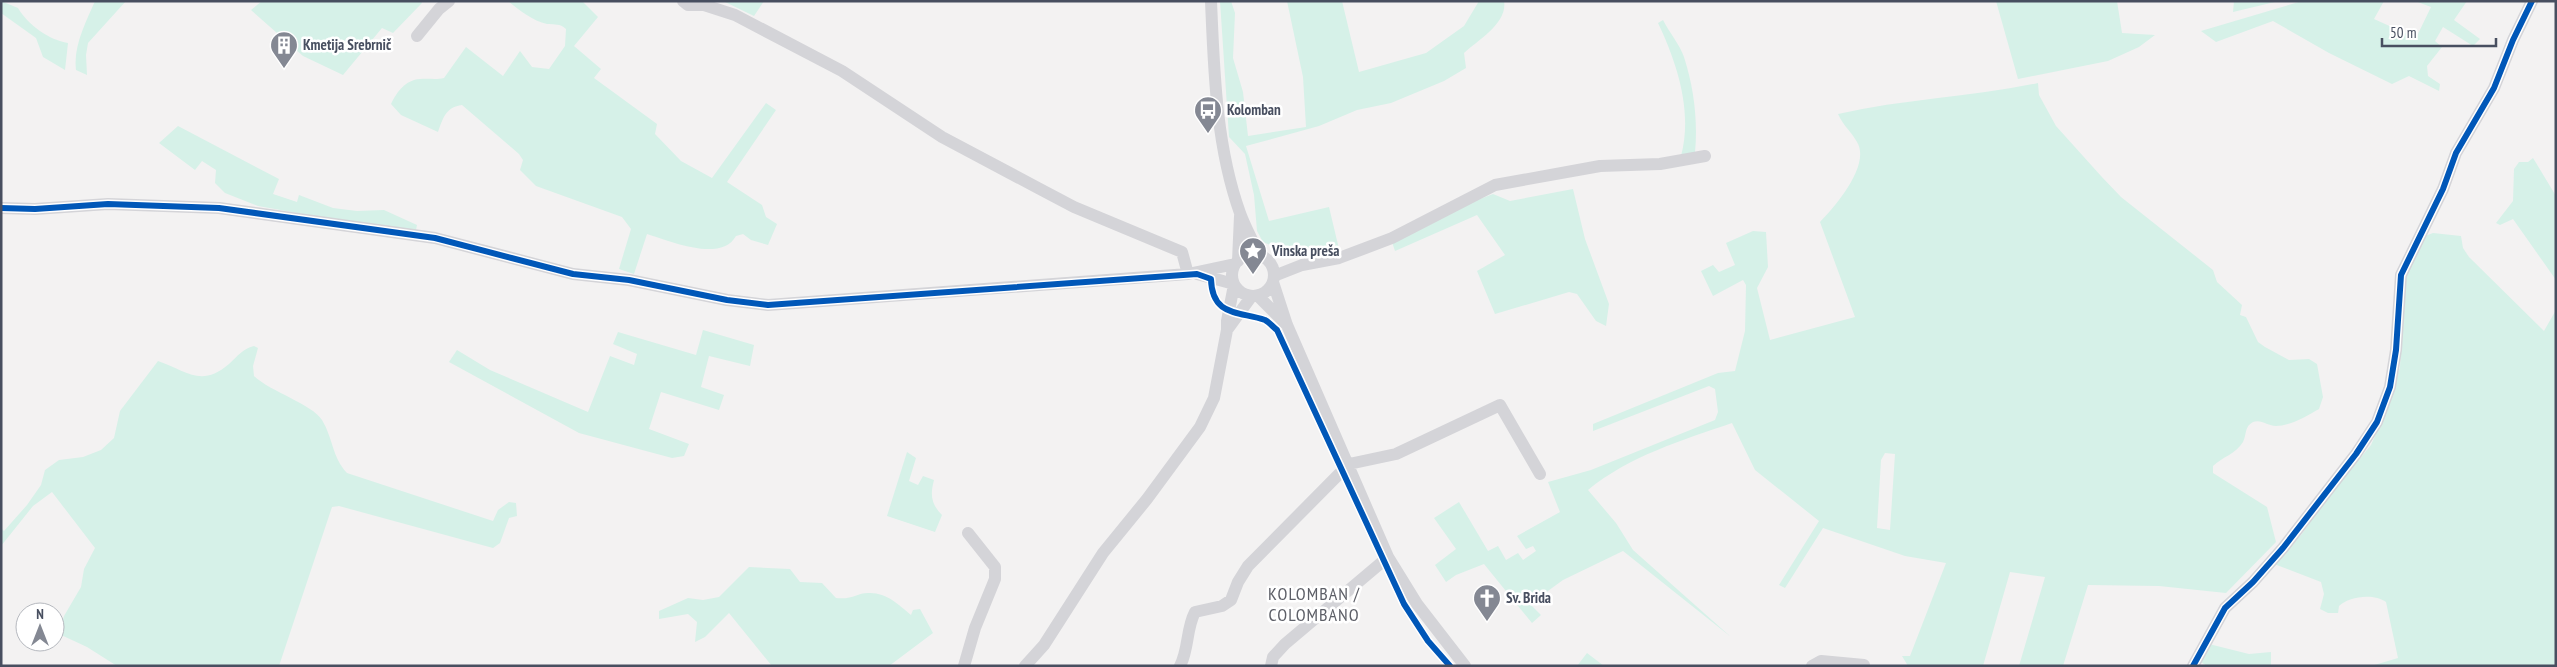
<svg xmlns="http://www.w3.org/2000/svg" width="2557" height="667" viewBox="0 0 2557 667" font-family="'PT Sans Narrow',sans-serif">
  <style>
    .green { fill: #d6f1e8; fill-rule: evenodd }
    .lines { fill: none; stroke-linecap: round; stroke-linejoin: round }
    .minor { stroke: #d4d4d8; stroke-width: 12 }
    .cycleway-casing { stroke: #fff; stroke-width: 9 }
    .cycleway { stroke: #0057b8; stroke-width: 6 }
    .labels { text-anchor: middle; stroke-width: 5; stroke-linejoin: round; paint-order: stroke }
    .poi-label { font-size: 15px; font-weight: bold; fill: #484f60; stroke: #fff; text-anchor: start }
    .quarter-label { font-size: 18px; letter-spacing: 1px; fill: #5d5f67; stroke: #fff }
  </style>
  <rect width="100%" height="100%" fill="#f3f2f2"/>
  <path class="green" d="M 1,1 L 18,8 C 28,25 49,40 68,43 L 65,70 L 43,57 L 36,38 L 1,13 Z
    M 95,1 L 126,1 L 88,43 L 86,55 L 87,75 L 76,70 C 73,46 86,22 95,1 Z
    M 262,1 L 421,1 L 422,3 L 393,33 L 382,28 L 343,75 L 303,56 L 251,10 Z
    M 508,1 L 582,1 L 598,17 L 574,46 L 601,69 L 594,78 L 657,124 L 655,134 L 681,161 L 712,178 L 766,103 L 776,110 L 727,182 L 762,205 L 766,217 L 777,224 L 768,245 L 751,240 L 743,234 L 736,236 C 721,263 670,241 647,234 L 634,274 L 619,269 L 631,229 L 622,217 L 536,186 L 520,170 L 523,160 L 519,154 L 462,105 C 446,107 443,118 438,132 L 401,115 L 391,104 C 397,92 405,80 420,79 C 429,78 435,80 444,78 L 466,47 L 503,76 L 520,51 L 532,67 L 549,69 L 565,46 L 566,29 C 559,23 556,25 547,24 C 533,21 519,10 508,1 Z
    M 723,1 L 764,1 L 754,16 Z
    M 1220,1 L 1231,1 L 1235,13 L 1233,58 L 1243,92 L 1248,136 L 1306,127 L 1303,77 L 1287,1 L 1342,1 L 1359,72 L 1426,53 L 1464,26 L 1479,1 L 1504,1 C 1508,23 1478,40 1464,53 L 1466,68 L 1444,81 L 1391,103 L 1357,110 L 1319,126 L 1246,146 L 1269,221 L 1329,207 L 1339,249 L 1306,255 L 1285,251 L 1263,242 L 1257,231 L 1254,195 L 1245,154 L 1229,137 Z
    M 1996,1 L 2117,1 L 2122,33 L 2155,35 L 2139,47 L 2108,61 L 2018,79 Z
    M 2234,1 L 2279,1 L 2233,12 Z
    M 2302,1 L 2384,1 L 2374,19 L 2416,38 L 2431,7 L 2415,1 L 2467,1 L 2454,20 L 2480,39 L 2473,46 L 2443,27 L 2435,41 L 2442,47 L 2427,66 L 2428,76 L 2440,84 L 2439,91 L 2409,76 L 2392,84 L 2329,53 L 2273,21 L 2216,42 L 2201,31 Z
    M 1663,20 C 1669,32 1680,45 1684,57 C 1694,88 1698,121 1695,153 L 1681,156 C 1693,111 1677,63 1658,23 Z
    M 2038,83 L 2039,95 L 2056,126 L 2101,176 L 2121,197 L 2213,270 L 2217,282 L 2242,305 L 2240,315 L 2246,317 L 2258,342 L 2265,347 L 2289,360 L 2309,359 L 2317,364 L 2323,397 L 2319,409 C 2307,416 2290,426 2276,426 C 2268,426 2261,419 2253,422 C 2244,427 2247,434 2243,442 C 2236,454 2222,457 2213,466 L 2213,473 L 2267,507 L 2276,542 L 2226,593 L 2159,586 L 2088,585 L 2063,666 L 2019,666 L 2045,577 L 2010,572 L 1983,666 L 1908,666 L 1902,656 L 1910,656 L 1946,563 L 1905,556 L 1823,528 L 1785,588 L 1779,585 L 1819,521 L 1755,470 L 1732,423 C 1683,440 1629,456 1588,490 L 1616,523 L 1633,550 L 1731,637 L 1623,551 L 1563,580 L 1530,604 L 1541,615 L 1532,623 L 1484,564 L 1456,575 L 1446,582 L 1435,565 L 1456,549 L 1434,518 L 1459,502 L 1488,551 L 1498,546 L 1506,560 L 1518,553 L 1523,560 L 1536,551 L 1533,546 L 1526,549 L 1517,536 L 1560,512 L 1548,482 L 1591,470 L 1715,420 L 1718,412 L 1715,389 L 1709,386 L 1593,431 L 1593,424 L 1718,373 L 1735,371 L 1745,331 L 1746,285 L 1743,280 L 1713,296 L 1701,271 L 1713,265 L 1719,272 L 1735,265 L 1726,243 L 1753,231 L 1766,232 L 1768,267 L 1757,288 L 1770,340 L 1855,317 L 1820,222 C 1835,207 1871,165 1857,142 C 1851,131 1844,127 1838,114 C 1904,99 1972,97 2038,83 ZM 1885,453 L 1895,454 L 1890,530 L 1877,528 L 1881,460 Z
    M 178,126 L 279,179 L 273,194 L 297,202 L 299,195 L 333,208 L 357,211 L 384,210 L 417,225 L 416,230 L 354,223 L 258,206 L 225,193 L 215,183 L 216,170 L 202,161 L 195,170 L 159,143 Z
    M 2533,158 L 2556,196 L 2556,280 L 2513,219 L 2500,225 L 2496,223 L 2513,201 L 2514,169 L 2519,162 L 2528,162 Z
    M 1573,189 L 1585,239 L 1609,304 L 1606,326 L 1596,321 L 1577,294 L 1569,292 L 1495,314 L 1477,271 L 1505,255 L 1477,215 L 1395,251 L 1392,242 L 1464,205 L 1493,194 L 1510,201 Z
    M 2433,233 L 2461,236 L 2463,248 L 2469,257 L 2544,331 L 2556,310 L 2556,666 L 2371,666 L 2398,658 L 2386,602 C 2374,593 2349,596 2339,606 L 2338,613 L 2328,613 L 2320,609 L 2324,594 L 2321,582 L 2274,564 L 2301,535 L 2335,488 L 2371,445 L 2388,406 L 2400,367 L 2404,279 L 2425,236 Z
    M 703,330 L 754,345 L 750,366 L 709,356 L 701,387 L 724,395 L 719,410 L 661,392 L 649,429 L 689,444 L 684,456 L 672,458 L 579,433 L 449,362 L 457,350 L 490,370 L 588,412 L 610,356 L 634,365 L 637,354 L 613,344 L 618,332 L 696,355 Z
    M 254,346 L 258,348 L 253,366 L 254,376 C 271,392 312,404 322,420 C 333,438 332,457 347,473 L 493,521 L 498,510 L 509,502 L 516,503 L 517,516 L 509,518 L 500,543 L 493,548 L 339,506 L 332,507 L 279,666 L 117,666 L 87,647 L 59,634 L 64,616 L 81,587 L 84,569 L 95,548 L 52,492 L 33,506 L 1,546 L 1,528 L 4,531 L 27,505 L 41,485 L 45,470 L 59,460 L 83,457 L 101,450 L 114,438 L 120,411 L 158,361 C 187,371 201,388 229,364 C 238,356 242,349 254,346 Z
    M 907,452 L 916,458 L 909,481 L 918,485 L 923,476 L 934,480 C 930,495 931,504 942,515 L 935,532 L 887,516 Z
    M 749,567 L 790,569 L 800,582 L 822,583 L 836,598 C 852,600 857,593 868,593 C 886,592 898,604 911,615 L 913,610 L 920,609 L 933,633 L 889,666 L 772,666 L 729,613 L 705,637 L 695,642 L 697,622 L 688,614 L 659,619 L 659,611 L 688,598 L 703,600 L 719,597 Z
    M 2209,644 L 2249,654 L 2271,652 L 2271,666 L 2207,666 L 2201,662 Z
    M 1587,653 L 1604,666 L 1577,666 Z"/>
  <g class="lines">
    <path class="minor" d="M 683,1 L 688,5 L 704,5 L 735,15 L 842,71 L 942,137 L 1038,188 L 1074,207 L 1182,252 L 1188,274
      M 1211,1 C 1214,72 1216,146 1240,213 C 1245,227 1253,241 1259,255
      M 417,36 L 439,9 L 449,1
      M 1,208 L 35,209 L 108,204 L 219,208 L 435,238 L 573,274 L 629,280 L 727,300 L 768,305 L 1188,274 L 1235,264
      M1232 275a21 21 0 1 1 42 0a21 21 0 1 1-42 0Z
      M 1238,261 L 1240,216
      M 1197,274 L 1234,284
      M 1274,276 L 1302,265 L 1339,258 L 1392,238 L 1495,185 L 1600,166 L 1660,164 L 1705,156
      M 1273,282 L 1287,325 L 1388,557 L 1417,604 L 1465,666
      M 1258,296 L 1287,325
      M 1227,330 L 1227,321 L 1234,285
      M 964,666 L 975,628 L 995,579 L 995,567 L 968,533
      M 1025,666 L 1044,645 L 1103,553 L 1147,499 L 1200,427 L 1214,398 L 1227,330 L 1251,297
      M 1180,666 C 1189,649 1186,629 1195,612 L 1222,606 L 1231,600 L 1238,582 L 1248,566 L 1349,464 L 1396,454 L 1500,405 L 1540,474
      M 1271,666 L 1273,657 L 1285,644 L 1388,557
      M 1812,666 L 1821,661 L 1864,665
      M 2193,666 L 2225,608 L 2253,582 L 2283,548 L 2356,454 L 2377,422 L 2390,387 L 2396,350 L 2401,275 L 2443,189 L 2456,153 L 2494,88 L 2513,40 L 2532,1"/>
    <g class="cycleway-casing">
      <path id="cycleway" d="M 1,208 L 35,209 L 108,204 L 219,208 L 435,238 L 573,274 L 629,280 L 727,300 L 768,305 L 1197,274 L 1211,279 C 1212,317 1239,311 1265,320 C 1269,322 1273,327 1277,330 L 1404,604 L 1428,641 L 1450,666
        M 2193,666 L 2225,608 L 2253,582 L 2283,548 L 2356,454 L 2377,422 L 2390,387 L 2396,350 L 2401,275 L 2443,189 L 2456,153 L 2494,88 L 2513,40 L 2532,1"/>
    </g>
    <use href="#cycleway" class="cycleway"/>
  </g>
  <defs>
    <g id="building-pin" transform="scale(1.4375)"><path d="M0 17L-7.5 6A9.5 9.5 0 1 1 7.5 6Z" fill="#848893" stroke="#fff"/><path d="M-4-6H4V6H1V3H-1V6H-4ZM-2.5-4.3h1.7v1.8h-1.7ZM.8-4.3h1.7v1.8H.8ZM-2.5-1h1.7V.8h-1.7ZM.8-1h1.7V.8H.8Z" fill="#fff"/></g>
    <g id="bus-pin" transform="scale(1.4375)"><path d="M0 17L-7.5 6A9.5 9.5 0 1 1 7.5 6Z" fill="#848893" stroke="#fff"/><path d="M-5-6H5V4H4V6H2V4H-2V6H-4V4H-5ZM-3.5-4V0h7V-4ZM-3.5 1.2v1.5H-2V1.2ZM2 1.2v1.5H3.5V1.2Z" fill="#fff"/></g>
    <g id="sight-pin" transform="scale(1.4375)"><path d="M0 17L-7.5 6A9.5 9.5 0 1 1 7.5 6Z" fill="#848893" stroke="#fff"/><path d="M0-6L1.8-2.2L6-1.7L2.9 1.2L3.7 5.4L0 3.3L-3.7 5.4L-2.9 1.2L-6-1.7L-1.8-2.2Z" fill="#fff"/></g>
    <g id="church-pin" transform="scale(1.4375)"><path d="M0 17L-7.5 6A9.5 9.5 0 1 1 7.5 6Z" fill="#848893" stroke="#fff"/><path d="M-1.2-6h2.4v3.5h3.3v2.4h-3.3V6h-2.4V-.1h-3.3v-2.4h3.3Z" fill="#fff"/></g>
  </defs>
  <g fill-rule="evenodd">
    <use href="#building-pin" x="284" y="45"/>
    <use href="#bus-pin" x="1208" y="110"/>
    <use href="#sight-pin" x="1253" y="251"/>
    <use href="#church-pin" x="1487" y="598"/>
  </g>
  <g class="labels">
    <g class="poi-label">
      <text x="303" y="50">Kmetija Srebrnič</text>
      <text x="1227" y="115">Kolomban</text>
      <text x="1272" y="256">Vinska preša</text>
      <text x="1506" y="603">Sv. Brida</text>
    </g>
    <g class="quarter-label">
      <text x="1314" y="600">KOLOMBAN /<tspan x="1314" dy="21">COLOMBANO</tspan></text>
    </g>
  </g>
  <rect width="2557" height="667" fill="none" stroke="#484f60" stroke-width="5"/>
  <g transform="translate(40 627)"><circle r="24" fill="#ffffff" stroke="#b6b9bf"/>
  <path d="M0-4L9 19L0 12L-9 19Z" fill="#848893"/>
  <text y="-8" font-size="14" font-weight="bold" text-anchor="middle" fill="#484f60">N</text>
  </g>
  <path d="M2382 38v8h114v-8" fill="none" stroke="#484f60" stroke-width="2.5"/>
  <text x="2390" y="38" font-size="15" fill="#484f60" stroke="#ffffff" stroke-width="4" paint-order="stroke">50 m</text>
</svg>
